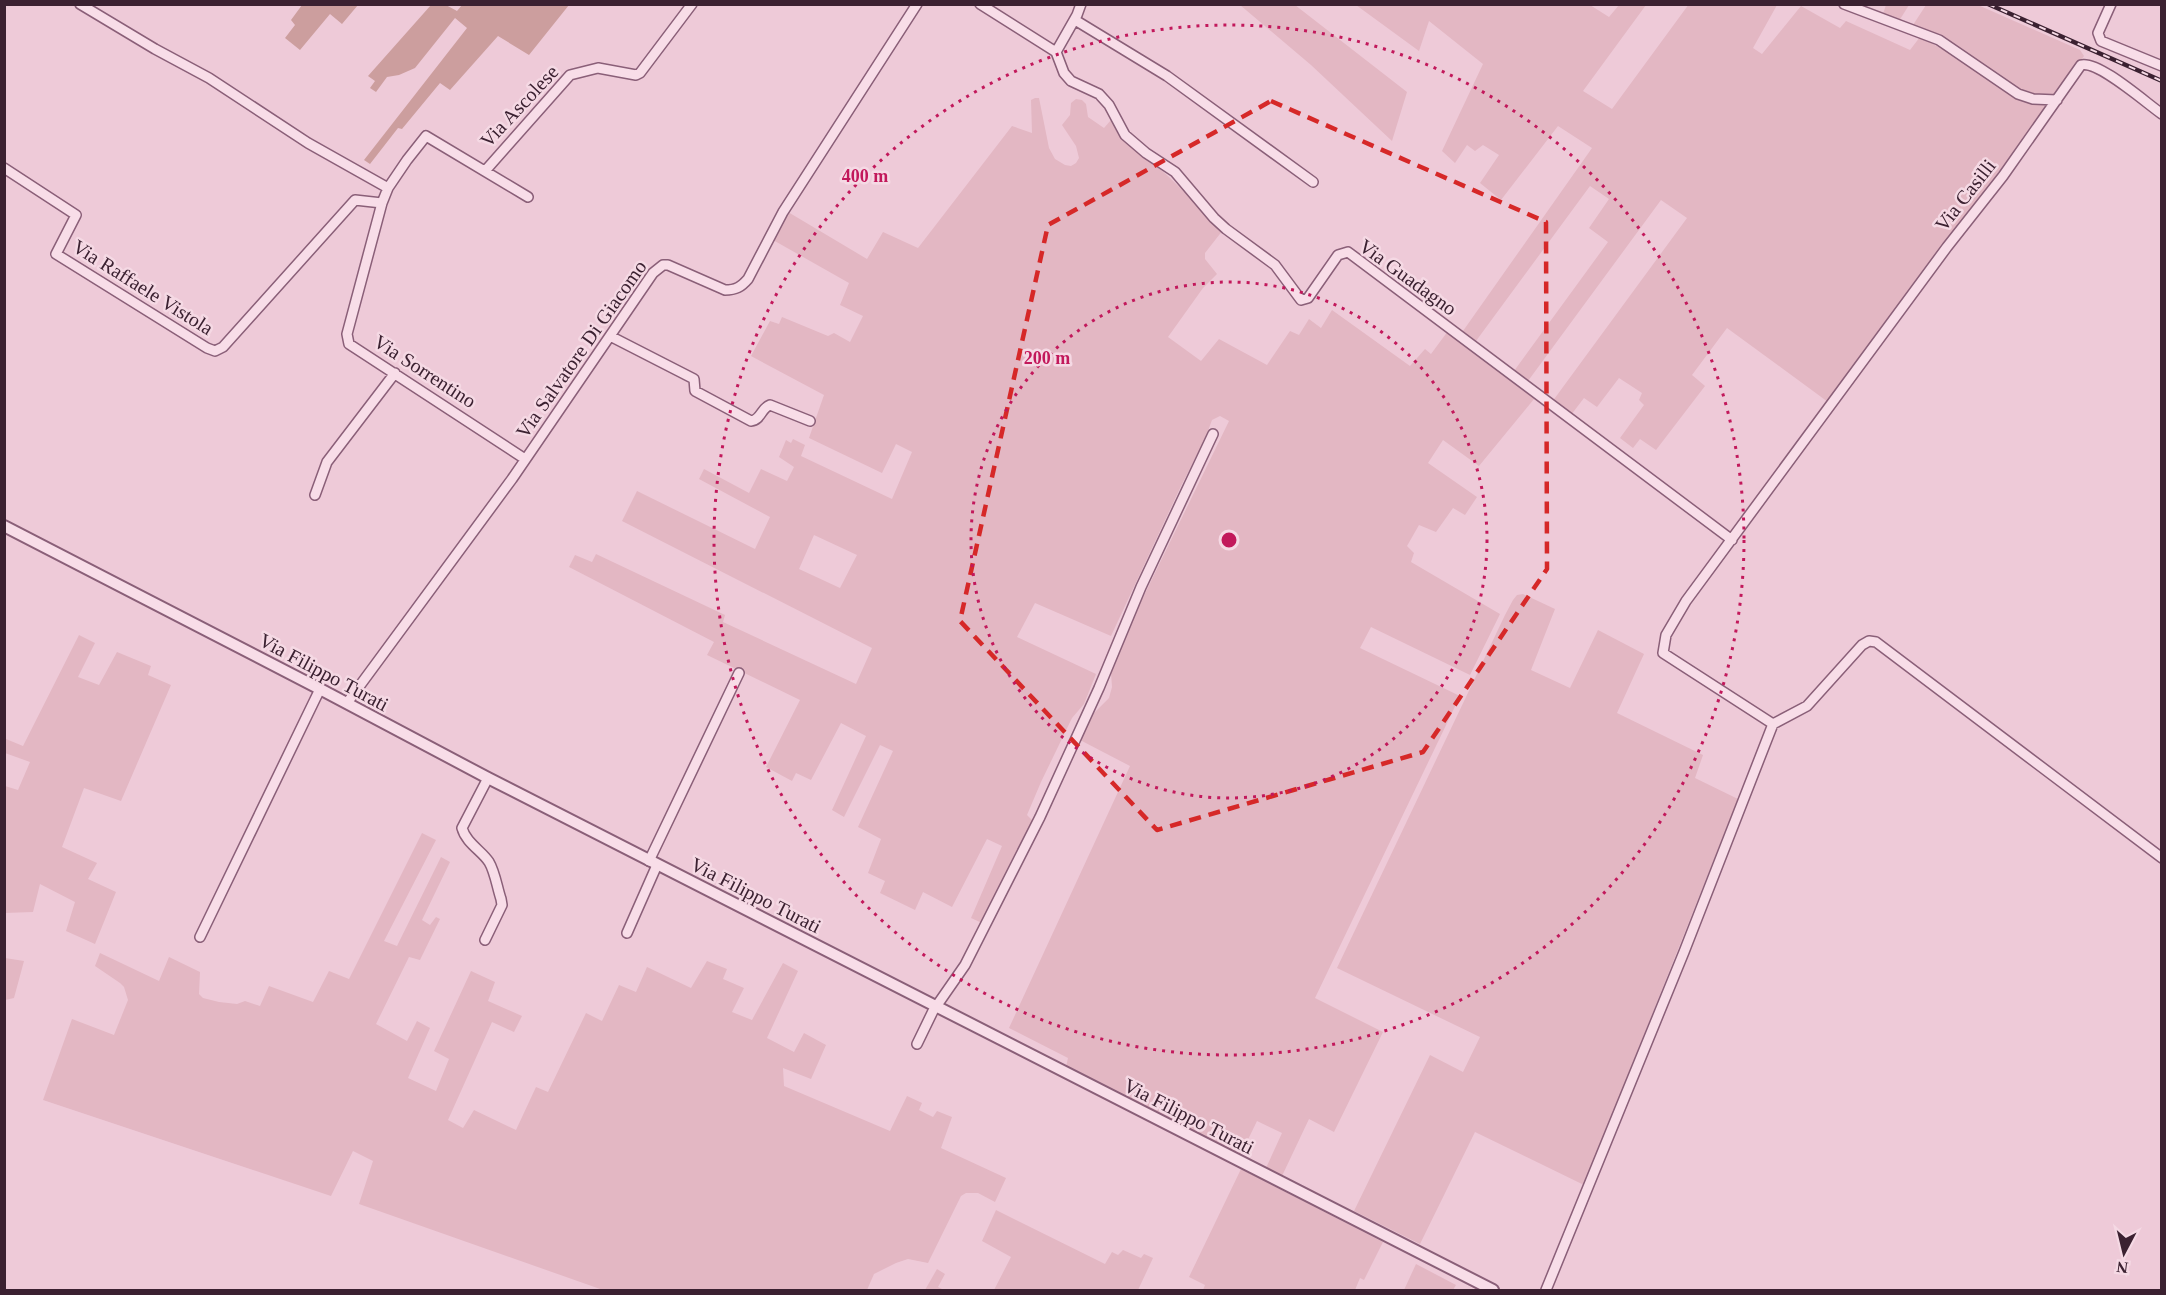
<svg xmlns="http://www.w3.org/2000/svg" width="2166" height="1295" viewBox="0 0 2166 1295" font-family="'Times New Roman',serif">
  <style>
    .farmland { fill: #e3b7c3; fill-rule: evenodd }
    .green { fill: #cc9e9e }
    .lines { fill: none; stroke-linecap: round; stroke-linejoin: round }
    .minor-casing { stroke: #8a5f78; stroke-width: 12 }
    .tertiary-casing { stroke: #8a5f78; stroke-width: 14 }
    .minor { stroke: #f8dde8; stroke-width: 9 }
    .tertiary { stroke: #f8dde8; stroke-width: 10 }
    .rail-casing { stroke: #3b2131; stroke-width: 4.5 }
    .rail { stroke: #f5d9e4; stroke-width: 2; stroke-dasharray: 7; stroke-linecap: butt }
    .marked { fill: none; stroke: #d62828; stroke-width: 4.5; stroke-dasharray: 12 8; stroke-linejoin: round }
    .ring { fill: none; stroke: #c2185b; stroke-width: 3; stroke-dasharray: 3 6 }
    .labels { text-anchor: middle; stroke-width: 5; stroke-linejoin: round; paint-order: stroke }
    .street-label { font-size: 20px; fill: #3b2131; stroke: #f5d9e4 }
    .centre { fill: #c2185b; stroke: #f5d9e4; stroke-width: 3 }
    .ring-label { font-size: 18px; text-anchor: middle; font-weight: bold; fill: #c2185b; stroke: #f5d9e4; stroke-width: 5; stroke-linejoin: round; paint-order: stroke }
  </style>
  <rect width="100%" height="100%" fill="#eecad8"/>
  <path class="farmland" d="M 1689,4 L 1777,5 L 1753,48 L 1762,54 L 1801,6 L 1840,28 L 1846,21 L 1910,50 L 1920,37 L 2045,105 L 2046,108 L 1828,402 L 1727,328 L 1692,375 L 1705,386 L 1656,450 L 1640,439 L 1633,448 L 1620,438 L 1644,405 L 1639,400 L 1642,393 L 1619,378 L 1597,407 L 1584,398 L 1571,415 L 1552,402 L 1687,218 L 1661,200 L 1528,381 L 1514,371 L 1608,242 L 1589,228 L 1609,199 L 1590,186 L 1476,341 L 1463,331 L 1592,148 L 1558,126 L 1501,200 L 1480,183 L 1499,155 L 1483,145 L 1475,151 L 1467,145 L 1455,163 L 1442,151 L 1483,64 L 1429,21 L 1419,51 L 1356,5 L 1590,5 L 1609,17 L 1619,5 L 1646,5 L 1583,91 L 1612,109 Z
    M 1240,5 L 1295,5 L 1407,92 L 1392,141 L 1311,65 Z
    M 1886,5 L 1909,5 L 1899,21 L 1883,14 Z
    M 1926,5 L 1978,5 L 2080,50 L 2084,56 L 2056,94 L 2051,97 L 2027,95 L 1979,62 L 1913,25 Z
    M 1035,98 L 1039,98 L 1049,148 L 1055,159 L 1065,165 L 1071,166 L 1076,163 L 1079,158 L 1076,146 L 1062,125 L 1070,115 L 1071,103 L 1076,99 L 1082,100 L 1086,104 L 1088,117 L 1104,128 L 1111,120 L 1118,134 L 1168,176 L 1223,230 L 1205,253 L 1205,259 L 1217,274 L 1203,288 L 1168,337 L 1201,361 L 1219,339 L 1267,365 L 1290,331 L 1299,335 L 1309,319 L 1321,328 L 1332,310 L 1410,366 L 1425,349 L 1431,354 L 1448,331 L 1534,399 L 1479,466 L 1443,440 L 1428,463 L 1477,497 L 1465,515 L 1453,508 L 1436,532 L 1419,525 L 1407,546 L 1414,553 L 1411,562 L 1500,614 L 1470,675 L 1371,627 L 1360,648 L 1460,696 L 1315,998 L 1383,1032 L 1334,1132 L 1309,1119 L 1282,1176 L 1266,1168 L 1282,1133 L 1257,1121 L 1240,1156 L 1066,1067 L 1068,1058 L 1009,1028 L 1130,766 L 1080,740 L 1094,713 L 1109,698 L 1112,687 L 1111,673 L 1134,616 L 1229,421 L 1220,416 L 1212,420 L 1205,439 L 1181,486 L 1111,636 L 1035,603 L 1017,637 L 1096,674 L 1084,704 L 1072,718 L 1041,782 L 1027,815 L 1034,822 L 982,923 L 971,918 L 1002,846 L 987,839 L 952,907 L 923,892 L 915,910 L 880,893 L 885,881 L 868,873 L 881,839 L 858,827 L 893,751 L 880,745 L 844,817 L 832,810 L 866,736 L 841,723 L 811,780 L 796,773 L 792,781 L 766,767 L 800,700 L 707,655 L 714,642 L 569,567 L 575,555 L 592,562 L 596,554 L 725,615 L 723,622 L 856,684 L 872,648 L 622,521 L 637,491 L 755,549 L 770,517 L 699,479 L 704,469 L 749,493 L 761,469 L 787,481 L 794,467 L 779,457 L 786,440 L 791,443 L 793,439 L 805,445 L 801,456 L 892,499 L 912,452 L 896,444 L 882,473 L 809,438 L 824,395 L 751,356 L 770,321 L 779,324 L 782,317 L 828,336 L 834,333 L 850,342 L 863,316 L 840,305 L 849,283 L 773,240 L 788,212 L 867,259 L 883,232 L 918,248 L 1012,126 L 1032,133 L 1031,100 ZM 814,535 L 857,555 L 840,588 L 799,569 Z
    M 1523,594 L 1555,609 L 1531,670 L 1570,688 L 1598,630 L 1644,654 L 1617,713 L 1703,755 L 1695,778 L 1738,799 L 1584,1185 L 1475,1132 L 1420,1244 L 1354,1211 L 1430,1055 L 1463,1072 L 1480,1037 L 1337,968 L 1505,615 L 1513,600 L 1517,595 Z
    M 79,635 L 95,643 L 78,677 L 99,685 L 117,652 L 151,666 L 148,675 L 171,685 L 121,801 L 84,788 L 62,847 L 97,863 L 88,879 L 116,892 L 95,944 L 66,931 L 75,902 L 40,884 L 33,912 L 4,913 L 5,786 L 18,790 L 30,762 L 5,753 L 6,739 L 23,746 Z
    M 422,833 L 436,840 L 384,941 L 397,946 L 441,857 L 450,862 L 422,920 L 430,925 L 436,917 L 440,919 L 420,960 L 409,957 L 376,1024 L 407,1041 L 417,1021 L 430,1028 L 408,1078 L 436,1091 L 449,1059 L 434,1051 L 471,971 L 495,982 L 488,1001 L 522,1016 L 514,1032 L 492,1022 L 448,1120 L 463,1128 L 474,1110 L 516,1130 L 536,1087 L 548,1092 L 586,1013 L 602,1021 L 619,985 L 636,992 L 647,967 L 691,988 L 707,961 L 727,969 L 723,979 L 744,988 L 732,1012 L 752,1020 L 783,963 L 798,971 L 767,1038 L 794,1052 L 804,1033 L 826,1045 L 811,1079 L 783,1068 L 784,1086 L 890,1131 L 907,1096 L 922,1103 L 919,1110 L 933,1117 L 937,1111 L 952,1117 L 941,1148 L 1006,1178 L 995,1202 L 978,1193 L 966,1193 L 961,1196 L 928,1263 L 908,1259 L 896,1263 L 874,1274 L 867,1290 L 603,1290 L 359,1204 L 373,1161 L 353,1151 L 331,1196 L 43,1100 L 72,1019 L 114,1035 L 128,1000 L 124,987 L 120,983 L 95,966 L 100,953 L 159,981 L 169,957 L 200,972 L 199,994 L 203,998 L 219,1002 L 237,1004 L 245,1001 L 260,1006 L 269,986 L 313,1002 L 329,971 L 349,979 Z
    M 5,958 L 24,961 L 14,998 L 5,1000 Z
    M 1241,1169 L 1383,1242 L 1364,1280 L 1360,1278 L 1355,1290 L 1203,1290 L 1205,1285 L 1189,1277 Z
    M 996,1210 L 1105,1264 L 1112,1252 L 1118,1255 L 1123,1250 L 1141,1258 L 1144,1254 L 1153,1258 L 1138,1290 L 994,1290 L 1011,1257 L 982,1241 Z
    M 1416,1264 L 1456,1285 L 1453,1290 L 1404,1290 Z
    M 937,1269 L 945,1274 L 938,1287 L 944,1290 L 925,1290 Z"/>
  <path class="green" d="M 302,5 L 302,4 L 358,5 L 342,24 L 330,14 L 300,50 L 285,38 L 295,25 L 291,20 Z
    M 431,5 L 446,5 L 457,11 L 462,5 L 569,5 L 529,55 L 498,36 L 450,90 L 440,83 L 402,129 L 398,128 L 370,164 L 364,160 L 467,28 L 455,18 L 415,68 L 399,75 L 387,77 L 376,92 L 370,88 L 375,81 L 368,76 Z"/>
  <g class="lines">
    <g class="minor-casing">
      <path id="minor" d="M 80,4 L 155,49 L 209,78 L 308,143 L 388,188 L 382,203 L 347,334 L 349,344 L 525,459
        M 980,4 L 1056,52
        M 1844,4 L 1939,40 L 2018,94 L 2033,99 L 2057,100
        M 2111,4 L 2098,33 L 2101,41 L 2162,66
        M 1075,20 L 1167,76 L 1313,182
        M 1056,52 L 1064,73 L 1071,81 L 1099,94 L 1109,105 L 1125,135 L 1146,153 L 1175,172 L 1214,218 L 1226,229 L 1275,265 L 1301,300 L 1308,298 L 1338,255 L 1348,252 L 1732,540
        M 1056,52 L 1077,15 L 1081,4
        M 4,168 L 76,215 L 56,254 L 207,348 L 215,351 L 223,347 L 355,200 L 382,203
        M 485,171 L 570,75 L 598,68 L 636,75 L 640,73 L 692,4
        M 388,188 L 407,160 L 426,136 L 528,197
        M 610,336 L 694,379 L 695,391 L 751,421 C 761,420 761,408 770,405 L 810,421
        M 315,495 L 327,462 L 395,373
        M 347,703 L 512,479 L 653,273 L 663,265 L 668,265 L 725,290 C 736,290 741,287 748,279 L 783,212 L 917,4
        M 1773,724 L 1663,653 L 1666,635 L 1686,601 L 1947,247 L 2003,176 L 2081,65 C 2098,60 2146,103 2162,114
        M 649,861 L 739,673
        M 627,933 L 657,865
        M 200,937 L 320,689
        M 485,940 L 502,905 L 501,899 C 497,887 495,872 489,862 C 482,851 466,843 462,828 L 488,778
        M 917,1044 L 933,1011 L 965,965 L 1040,817 L 1099,688 L 1141,587 L 1213,434
        M 1546,1290 L 1684,952 L 1773,724 L 1807,706 L 1862,645 L 1869,641 L 1876,642 L 2162,858"/>
    </g>
    <g class="tertiary-casing">
      <path id="tertiary" d="M 4,526 L 320,689 L 488,778 L 1493,1290"/>
    </g>
    <use href="#minor" class="minor"/>
    <use href="#tertiary" class="tertiary"/>
    <g class="rail-casing">
      <path id="rail" d="M 1988,4 L 2162,81"/>
    </g>
    <use href="#rail" class="rail"/>
  </g>
  <path class="marked" d="M 1271,101 L 1546,222 L 1547,569 L 1423,752 L 1157,830 L 960,621 L 1048,225 Z"/>
  <g class="ring">
    <circle cx="1229" cy="540" r="258"/>
    <circle cx="1229" cy="540" r="515"/>
  </g>
  <g class="labels">
    <g class="street-label">
      <text transform="translate(519 106) rotate(-47)" y="7">Via Ascolese</text>
      <text transform="translate(1965 195) rotate(-52)" y="7">Via Casilli</text>
      <text transform="translate(1408 277) rotate(36)" y="7">Via Guadagno</text>
      <text transform="translate(143 287) rotate(32)" y="7">Via Raffaele Vistola</text>
      <text transform="translate(581 349) rotate(-55)" y="7">Via Salvatore Di Giacomo</text>
      <text transform="translate(425 371) rotate(33)" y="7">Via Sorrentino</text>
      <text transform="translate(324 672) rotate(28)" y="7">Via Filippo Turati</text>
      <text transform="translate(756 895) rotate(27)" y="7">Via Filippo Turati</text>
      <text transform="translate(1189 1116) rotate(27)" y="7">Via Filippo Turati</text>
    </g>
  </g>
  <circle cx="1229" cy="540" r="9" class="centre"/>
  <g class="ring-label">
    <text x="865" y="182">400 m</text>
    <text x="1047" y="364">200 m</text>
  </g>
  <rect width="2166" height="1295" fill="none" stroke="#3b2131" stroke-width="12"/>
  <g transform="translate(2124 1253) rotate(187)" stroke="#f5d9e4" stroke-width="4.5" paint-order="stroke">
  <path d="M0-4.5L10 22L0 15L-10 22Z" fill="#3b2131"/>
  <text y="-9" font-size="16" font-weight="bold" text-anchor="middle" fill="#3b2131">N</text>
  </g>
</svg>
